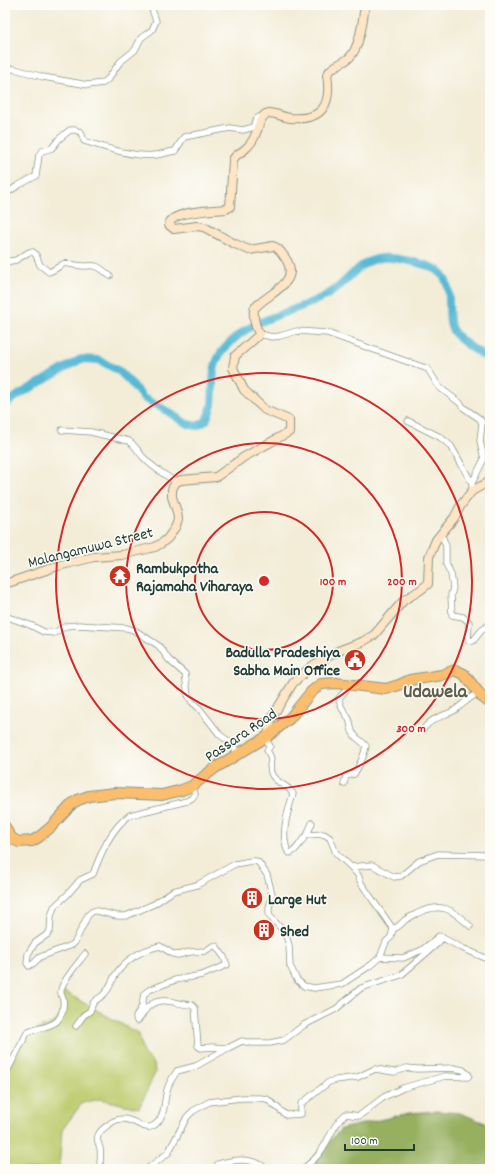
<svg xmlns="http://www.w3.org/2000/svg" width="495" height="1174" viewBox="0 0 495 1174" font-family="Dekko,sans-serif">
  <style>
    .green { fill: #becc6e; stroke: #6e8451 }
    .forest { fill: #96b061; stroke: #5a764a }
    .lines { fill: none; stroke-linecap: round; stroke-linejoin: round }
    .river { stroke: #57bad5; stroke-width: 8 }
    .street-casing { stroke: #899586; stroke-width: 7 }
    .secondary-casing { stroke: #899586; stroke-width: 10 }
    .highway-casing { stroke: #899586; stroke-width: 12 }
    .street { stroke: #fff; stroke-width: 5.5 }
    .secondary { stroke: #fde5c5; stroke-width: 8 }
    .highway { stroke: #fbbe6e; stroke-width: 10 }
    .ring { fill: none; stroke: #d62828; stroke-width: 2 }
    .labels { text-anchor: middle; stroke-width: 3; stroke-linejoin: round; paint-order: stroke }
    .street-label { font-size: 16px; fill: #1f3d34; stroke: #fdfcf7 }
    .poi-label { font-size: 16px; font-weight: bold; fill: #1f3d34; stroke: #fdfcf7; text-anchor: start }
    .district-label { font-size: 20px; font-weight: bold; fill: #605f4d; stroke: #fdfcf7 }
    .centre { fill: #d62828; stroke: #fdfcf7; stroke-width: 2 }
    .ring-label { font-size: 12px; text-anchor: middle; font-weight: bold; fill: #d62828; stroke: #fdfcf7; stroke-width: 3; stroke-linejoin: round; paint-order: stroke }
  </style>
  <rect width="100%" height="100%" fill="#fdfcf7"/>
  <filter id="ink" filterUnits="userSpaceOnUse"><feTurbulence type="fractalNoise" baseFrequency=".025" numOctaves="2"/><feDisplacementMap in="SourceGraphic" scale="8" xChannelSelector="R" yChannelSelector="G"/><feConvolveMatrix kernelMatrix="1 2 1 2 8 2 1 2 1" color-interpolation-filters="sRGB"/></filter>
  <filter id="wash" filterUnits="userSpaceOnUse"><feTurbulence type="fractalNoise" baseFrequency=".012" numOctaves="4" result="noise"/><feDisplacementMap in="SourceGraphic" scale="16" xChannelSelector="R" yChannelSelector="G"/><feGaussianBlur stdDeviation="0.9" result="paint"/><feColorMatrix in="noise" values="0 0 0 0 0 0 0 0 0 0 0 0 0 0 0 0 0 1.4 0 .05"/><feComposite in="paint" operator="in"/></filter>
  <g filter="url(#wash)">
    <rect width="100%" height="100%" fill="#f3edd8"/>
    <path class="green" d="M 61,990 L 139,1034 L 143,1053 L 154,1064 L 155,1073 L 139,1108 L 100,1099 L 82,1103 L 62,1130 L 59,1169 L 5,1169 L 5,1075 L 27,1033 L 55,1022 L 62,1014 Z"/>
    <path class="forest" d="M 437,1111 L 460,1113 L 490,1125 L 490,1169 L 304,1169 L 313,1158 L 341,1129 L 409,1113 Z"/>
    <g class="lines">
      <path class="river" d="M 5,405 L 20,394 L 81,359 L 99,360 L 119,371 L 133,385 L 143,398 L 162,408 L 187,424 L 197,426 L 206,421 C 208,415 211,410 212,404 C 214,384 210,365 224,349 C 254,314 294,315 330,293 C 349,282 356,262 381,258 C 392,256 428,264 437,270 C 455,281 446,310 451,327 C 456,340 479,352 490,360"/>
    </g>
  </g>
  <g filter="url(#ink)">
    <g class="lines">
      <g class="street-casing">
        <path id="street" d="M 5,69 L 15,69 L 43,77 L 88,85 L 103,83 L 108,79 L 120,62 L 135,50 L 141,38 L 152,30 L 156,21 L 152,9 L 148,5
          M 5,194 L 19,185 L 36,176 L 39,155 L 42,151 L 52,148 L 59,139 L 70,130 L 75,130 L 81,132 L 84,141 C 103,147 136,158 156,155 C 162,154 169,152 175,151 L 184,137 L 230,128 L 243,130 L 254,127 C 254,119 258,117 264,115
          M 5,262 L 16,260 L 29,252 L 33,252 L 36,255 L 40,265 L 49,272 C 55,270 58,267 63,264 C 67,262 71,265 75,265 C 95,269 91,259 110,276
          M 260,334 L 272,337 L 280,336 L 297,331 L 327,333 L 428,369 L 439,387 L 460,403 L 464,408 L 480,419 L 482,423 L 480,441 L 484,459 L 472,483
          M 408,421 L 440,437 L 451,446 L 472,483 L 472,486
          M 62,430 L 91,432 L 129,441 C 136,446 139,453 144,458 C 153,468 165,475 176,482
          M 443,538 L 446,546 L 446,564 L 451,574 L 453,588 L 451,595 L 452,615 L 463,617 L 469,622 L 468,640 L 473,641 L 481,631 L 490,624
          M 5,616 L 30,625 L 44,632 L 54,633 L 66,626 L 79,625 L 127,628 L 136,631 L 159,646 L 169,660 L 185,674 L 188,695 L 192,702 L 199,708 L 220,735 L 231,743 L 239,755
          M 425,727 C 433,717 445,716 455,710 C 463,704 470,697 478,693
          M 265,739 L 270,746 L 267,750 C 268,753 271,756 271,759 C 270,764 269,770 272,775 C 277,784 290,786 293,794 C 288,811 280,834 288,852 L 290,853 C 299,850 300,840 307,835
          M 344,784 L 346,776 L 354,774 C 360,765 364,756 366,746 C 363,742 359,740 356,737 C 349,730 352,726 349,719 C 345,712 339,707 339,698 L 348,688 L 352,685
          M 489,785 L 490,788
          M 192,786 L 195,794 L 192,798 L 187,801 L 130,815 C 111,828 101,853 93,874 L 80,880 L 67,895 L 54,907 L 51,916 L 50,931 L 48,934 L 35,943 L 28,954 L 27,963 L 29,966 L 34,963 L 40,957 L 72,945 L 75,942 L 88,915 L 93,911 L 97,911 L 117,916 L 126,916 L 154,904 L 173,891 L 197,885 L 235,864 L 251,861 L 256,861 L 259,863 L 267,875 L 272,894 L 269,908 L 269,915 L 285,933 L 289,945 L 290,966 L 297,980 L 304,986 L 314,988 L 342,984 L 371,965 L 380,957 L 403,958 L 422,950 L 439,936 L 462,948 L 490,960
          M 312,823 L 307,835 L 324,834 L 330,838 L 336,853 L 351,867 L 372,865 L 394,877 L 401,876 L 419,861 L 438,854 L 490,855
          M 351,867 L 358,875 L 361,883 L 393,929 L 391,937 L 386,942 L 380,957
          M 393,929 C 399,927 401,924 405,920 C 408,918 413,916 416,914 C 441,901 452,909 470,926
          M 76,1026 L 84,1015 L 90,1011 C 94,997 97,1002 105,993 C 110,988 112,980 116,974 C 127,958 142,950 160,946 L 173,954 L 178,955 L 190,952 L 205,951 L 213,946 L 216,946 L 224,957 L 227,965 L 202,975 L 175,980 L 149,990 L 144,994 L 142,1006 L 136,1017 L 137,1021 C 142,1017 144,1010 149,1006 C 163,995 178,1005 192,1005 L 195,1008 L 198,1046 L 201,1048 L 212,1047 L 227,1048
          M 5,1075 L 27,1033 C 36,1028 47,1028 56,1022 C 62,1017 64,1007 63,999 C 62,997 60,993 61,990 C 62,981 79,962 85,954
          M 103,1169 L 100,1166 C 100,1160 101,1154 100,1148 C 99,1144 96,1140 98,1136 C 99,1131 104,1128 108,1125 C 128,1108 141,1133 153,1126 C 167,1118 163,1099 168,1087 C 170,1081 174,1076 177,1071 L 196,1066 L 228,1048 L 242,1041 L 251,1043 L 270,1043 L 284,1040 L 304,1025 L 336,1009 L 361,988 L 401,975 L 438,943 L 443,937
          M 147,1169 L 168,1153 L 187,1117 L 193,1111 L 209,1102 L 241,1098 L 260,1098 L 267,1099 L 286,1115 L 301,1114 L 301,1104 L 329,1082 L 336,1080 L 358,1077 L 375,1069 L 394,1072 L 407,1068 L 417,1069 L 454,1068 L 463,1070 L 469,1075 L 468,1077 L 445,1076 L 403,1088 L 384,1097 L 359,1116 L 346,1114 C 334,1123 330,1138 321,1151 C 317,1158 310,1163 303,1169
          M 216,1169 L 218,1164 C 233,1160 253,1156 266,1169"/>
      </g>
      <g class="secondary-casing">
        <path id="secondary" d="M 5,584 L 58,566 L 94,557 L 122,555 L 155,547 L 162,543 L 168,538 L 176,526 L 178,519 L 177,512 L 172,497 L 172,489 L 176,482 L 181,480 L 216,477 L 244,457 L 289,432 L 289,420 L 265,410 L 244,390 L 233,368 L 235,356 L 260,334 C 255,328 253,317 254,309 C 265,294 302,284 286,259 C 282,254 280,248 273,246 L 249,250 L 233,243 L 204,227 L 197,226 L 174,229 L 169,225 C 170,211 215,210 226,209 L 230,207 L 233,160 C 235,155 239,154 244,150 C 249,146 254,139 256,133 C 259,127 260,114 269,113 C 275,113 283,117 290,118 C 322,121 332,105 327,75 C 333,64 341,65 349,58 C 360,48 363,19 365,5
          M 268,736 L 271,719 L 293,683 L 312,666 L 338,651 L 362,642 L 374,635 L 404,600 L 419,591 L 428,584 L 429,557 L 436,540 L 454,518 L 461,505 L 472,491 L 490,481"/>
      </g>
      <g class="highway-casing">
        <path id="highway" d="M 5,827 L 9,835 L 13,839 L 19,842 L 32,841 L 39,837 L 51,827 L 72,804 L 78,800 L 89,796 L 115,793 L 162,795 L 182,790 L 192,786 L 215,768 L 268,736 L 290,718 L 311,692 L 321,684 L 336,683 L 386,689 L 399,685 L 410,680 L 442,675 L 455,670 L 464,674 L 482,697 L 490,703"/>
      </g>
      <use href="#street" class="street"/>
      <use href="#secondary" class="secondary"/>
      <use href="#highway" class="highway"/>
    </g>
  </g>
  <g class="ring">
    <circle cx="264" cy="581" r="69"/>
    <circle cx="264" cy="581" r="138"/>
    <circle cx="264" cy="581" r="208"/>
  </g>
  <defs>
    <g id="temple-disc" transform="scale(1.15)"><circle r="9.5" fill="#c8321e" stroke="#fdfcf7"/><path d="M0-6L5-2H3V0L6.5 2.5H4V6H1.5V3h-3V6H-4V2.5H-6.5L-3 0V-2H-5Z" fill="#fff"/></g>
    <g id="civic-disc" transform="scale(1.15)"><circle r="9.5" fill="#c8321e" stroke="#fdfcf7"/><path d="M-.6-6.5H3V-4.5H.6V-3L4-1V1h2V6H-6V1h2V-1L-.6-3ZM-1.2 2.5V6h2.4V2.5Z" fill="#fff"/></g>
    <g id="building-disc" transform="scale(1.15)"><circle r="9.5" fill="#c8321e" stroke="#fdfcf7"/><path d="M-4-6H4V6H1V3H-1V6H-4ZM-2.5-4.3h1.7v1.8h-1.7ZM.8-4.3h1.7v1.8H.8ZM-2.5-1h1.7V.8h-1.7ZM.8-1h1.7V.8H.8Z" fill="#fff"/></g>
  </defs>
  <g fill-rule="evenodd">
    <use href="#temple-disc" x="120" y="576"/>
    <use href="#civic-disc" x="355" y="660"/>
    <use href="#building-disc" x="252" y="898"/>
    <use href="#building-disc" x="264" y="930"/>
  </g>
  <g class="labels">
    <g class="street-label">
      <text transform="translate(90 546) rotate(-14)" y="6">Malangamuwa Street</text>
      <text transform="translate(240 734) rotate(-34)" y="6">Passara Road</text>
    </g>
    <g class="poi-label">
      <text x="136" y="573">Rambukpotha<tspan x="136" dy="18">Rajamaha Viharaya</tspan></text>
      <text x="340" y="657" text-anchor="end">Badulla Pradeshiya<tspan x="340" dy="18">Sabha Main Office</tspan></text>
      <text x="268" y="904">Large Hut</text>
      <text x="280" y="936">Shed</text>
    </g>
    <g class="district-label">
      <text x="435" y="697">Udawela</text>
    </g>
  </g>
  <circle cx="264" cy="581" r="6" class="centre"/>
  <g class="ring-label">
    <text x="333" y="585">100 m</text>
    <text x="402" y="585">200 m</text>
    <text x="411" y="732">300 m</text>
  </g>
  <rect width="495" height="1174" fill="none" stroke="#fdfcf7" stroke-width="20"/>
  <path d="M345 1144v6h69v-6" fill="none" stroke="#1f3d34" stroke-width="2"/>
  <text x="351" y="1144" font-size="12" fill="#1f3d34" stroke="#fdfcf7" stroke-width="3" paint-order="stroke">100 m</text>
</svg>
